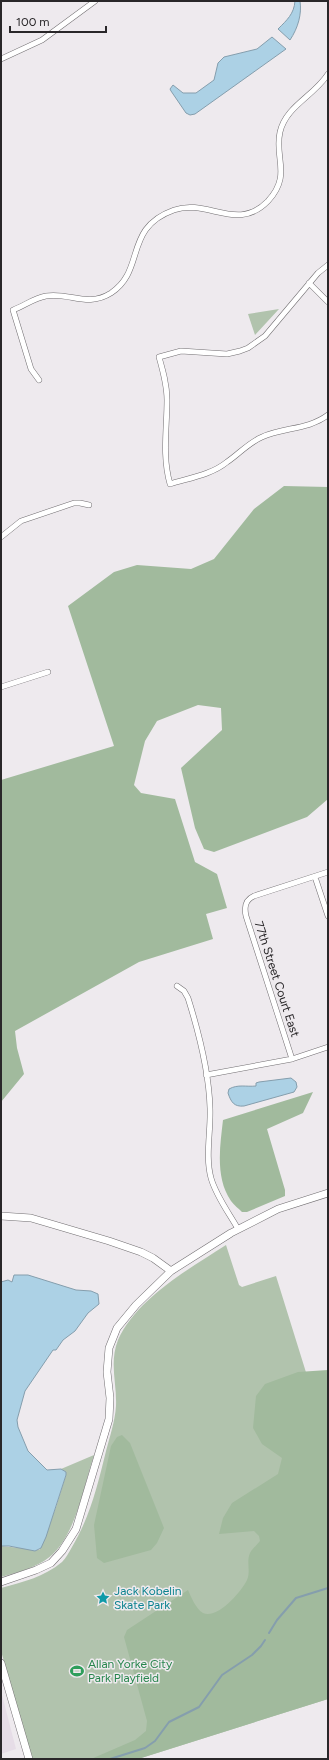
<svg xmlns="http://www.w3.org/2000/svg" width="329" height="1760" viewBox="0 0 329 1760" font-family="Figtree,sans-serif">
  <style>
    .built { fill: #e6dde7 }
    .green { fill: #b1c3ad }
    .forest { fill: #a1ba9d }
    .water { fill: #acd1e5; stroke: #859ead }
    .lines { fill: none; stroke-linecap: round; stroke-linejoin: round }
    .stream { stroke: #859ead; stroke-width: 2 }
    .street-casing { stroke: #716e71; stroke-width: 6 }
    .secondary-casing { stroke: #716e71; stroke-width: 8 }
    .street { stroke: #fff; stroke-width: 5 }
    .secondary { stroke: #fff; stroke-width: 7 }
    .labels { text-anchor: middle; stroke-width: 3; stroke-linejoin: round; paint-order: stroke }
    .street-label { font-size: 12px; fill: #292729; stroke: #eeeaee }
    .culture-label { font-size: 12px; fill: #0d838f; stroke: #eeeaee; text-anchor: start }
    .leisure-label { font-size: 12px; fill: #27864d; stroke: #eeeaee; text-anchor: start }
  </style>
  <rect width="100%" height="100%" fill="#eeeaee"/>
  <path class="built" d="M 1,1691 L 16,1749 L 1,1754 Z"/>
  <path class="green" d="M 279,309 L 255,335 L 248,314 Z
    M 226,1245 L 239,1285 L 242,1287 L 276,1276 L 328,1443 L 328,1699 L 138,1759 L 32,1759 L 1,1651 L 1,1588 C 23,1582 44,1577 62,1562 C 66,1558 69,1552 72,1547 C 90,1517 98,1484 106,1451 C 110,1436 115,1421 116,1406 C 117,1383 109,1363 118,1340 C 137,1298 189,1269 226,1245 Z
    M 94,1455 C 83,1488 75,1542 44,1561 C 31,1569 15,1573 1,1577 L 1,1546 L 39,1550 L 40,1549 L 56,1507 L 66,1475 L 66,1472 L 61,1469 Z"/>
  <path class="forest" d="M 284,486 L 328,487 L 328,799 L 307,817 L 214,852 L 204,849 L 195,828 L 181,768 L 222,730 L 221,708 L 198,705 L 157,721 L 145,741 L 134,785 L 141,793 L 175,799 L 195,862 L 217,874 L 227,908 L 206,914 L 213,939 L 139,962 L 15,1031 L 17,1048 L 24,1074 L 1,1102 L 1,780 L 114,746 L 68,606 L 114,572 L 137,565 L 191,569 L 214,559 L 254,509 Z
    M 313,1092 L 303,1113 L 267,1129 L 285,1190 L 285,1196 L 247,1212 L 242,1212 C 239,1209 234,1205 231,1201 C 215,1178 220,1146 223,1120 Z
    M 328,1370 L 328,1699 L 138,1759 L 91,1759 L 135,1740 L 146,1731 L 147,1721 L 124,1637 L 127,1630 L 188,1590 C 191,1597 196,1609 203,1613 C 217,1620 242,1591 247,1580 C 251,1571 246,1562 250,1553 C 252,1549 257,1545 260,1541 L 259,1536 L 254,1531 L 219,1534 L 223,1518 L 232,1503 L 278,1474 L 282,1458 L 262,1444 L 253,1428 L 256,1396 L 265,1384 L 298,1372 Z
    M 122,1435 L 130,1443 L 164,1528 L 157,1543 L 151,1550 L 104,1563 L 97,1558 L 94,1525 L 111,1446 L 117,1437 Z"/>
  <path class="water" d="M 295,1 L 300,1 C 302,14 298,28 290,40 L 278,29 C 287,20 294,14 295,1 Z
    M 272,37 L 286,49 L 195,114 L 190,115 L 186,113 L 171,91 L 170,89 L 173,85 L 183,93 L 196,93 L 214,80 L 218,63 L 224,57 L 257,49 Z
    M 291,1078 L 296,1082 L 297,1087 L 294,1092 L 244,1106 C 234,1107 231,1102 228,1093 L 229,1089 C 238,1084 246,1087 256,1086 L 256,1083 L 259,1082 Z
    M 14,1275 L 28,1275 L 76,1290 L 91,1291 L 98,1294 L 99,1304 L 88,1313 L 75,1331 L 63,1340 L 56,1350 L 53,1350 L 25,1391 L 17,1420 L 18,1427 L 28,1451 L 47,1470 L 61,1469 L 66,1472 L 66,1475 L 46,1537 L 41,1548 L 35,1551 L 9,1546 L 1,1546 L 1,1282 L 8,1280 L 12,1282 Z"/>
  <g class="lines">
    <path class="stream" d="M 269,1633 L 277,1620 L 296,1598 L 328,1588
      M 110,1759 L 145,1748 L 155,1741 L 169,1722 L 199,1707 L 222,1675 L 252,1655 L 261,1646 L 265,1640"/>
    <g class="street-casing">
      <path id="street" d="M 1,59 L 42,40 L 95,1
        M 328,265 L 318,273 L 265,336 L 248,348 L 240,351 L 227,354 L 181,351 L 159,357 C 163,371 167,385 167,400 C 167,428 162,456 170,484 C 189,478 211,475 227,462 C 239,454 248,443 262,437 C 284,427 308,430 328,415
        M 309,283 L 328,302
        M 39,380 L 31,369 L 13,310 C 24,306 34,298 46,296 C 70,292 87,308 111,293 C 146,270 123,228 174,210 C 208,198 237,233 268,201 C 292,175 274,158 280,132 C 286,106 314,96 328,74
        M 1,537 L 21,521 L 74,503 L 80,503 L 89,505
        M 1,687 L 48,672
        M 315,877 L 328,916
        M 177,986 L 184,991 L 188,998 C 199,1033 209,1071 210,1108 C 211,1131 205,1156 211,1178 C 216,1196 229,1213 238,1229
        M 292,1059 L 246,916 C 244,907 245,900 254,896 L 328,872
        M 206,1075 L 292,1059 L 328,1047"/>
    </g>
    <g class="secondary-casing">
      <path id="secondary" d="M 1,1216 L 31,1218 L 109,1241 L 141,1252 L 153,1258 L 171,1271
        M 1,1582 L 36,1570 L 51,1563 L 62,1551 L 76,1529 L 109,1419 L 110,1398 L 107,1372 L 109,1348 L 117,1328 L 136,1305 L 171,1271 L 231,1233 L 278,1209 L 328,1193
        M 1,1663 L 29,1759"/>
    </g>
    <use href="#street" class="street"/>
    <use href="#secondary" class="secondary"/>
  </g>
  <defs>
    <g id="sight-bare" transform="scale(1.08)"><path d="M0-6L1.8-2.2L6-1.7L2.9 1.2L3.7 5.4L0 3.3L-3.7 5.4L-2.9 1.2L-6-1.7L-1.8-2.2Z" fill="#0f9aa8" stroke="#eeeaee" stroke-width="2.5" paint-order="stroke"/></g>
    <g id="stadium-bare" transform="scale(1.08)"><path d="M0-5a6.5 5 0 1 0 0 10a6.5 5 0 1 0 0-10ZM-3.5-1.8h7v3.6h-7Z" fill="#2e9e5b" stroke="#eeeaee" stroke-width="2.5" paint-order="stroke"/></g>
  </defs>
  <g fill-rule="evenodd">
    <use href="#sight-bare" x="103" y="1598"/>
    <use href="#stadium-bare" x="77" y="1671"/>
  </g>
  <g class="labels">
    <g class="street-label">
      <text transform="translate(277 979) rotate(72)" y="4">77th Street Court East</text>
    </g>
    <g class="culture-label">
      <text x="114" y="1595">Jack Kobelin<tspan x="114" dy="14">Skate Park</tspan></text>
    </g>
    <g class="leisure-label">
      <text x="88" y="1668">Allan Yorke City<tspan x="88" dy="14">Park Playfield</tspan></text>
    </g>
  </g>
  <rect width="329" height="1760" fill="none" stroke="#292729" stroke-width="4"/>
  <path d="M10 26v6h96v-6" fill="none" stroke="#292729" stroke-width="2"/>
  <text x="16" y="26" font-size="12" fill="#292729" stroke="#eeeaee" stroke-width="3" paint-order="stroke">100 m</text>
</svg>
